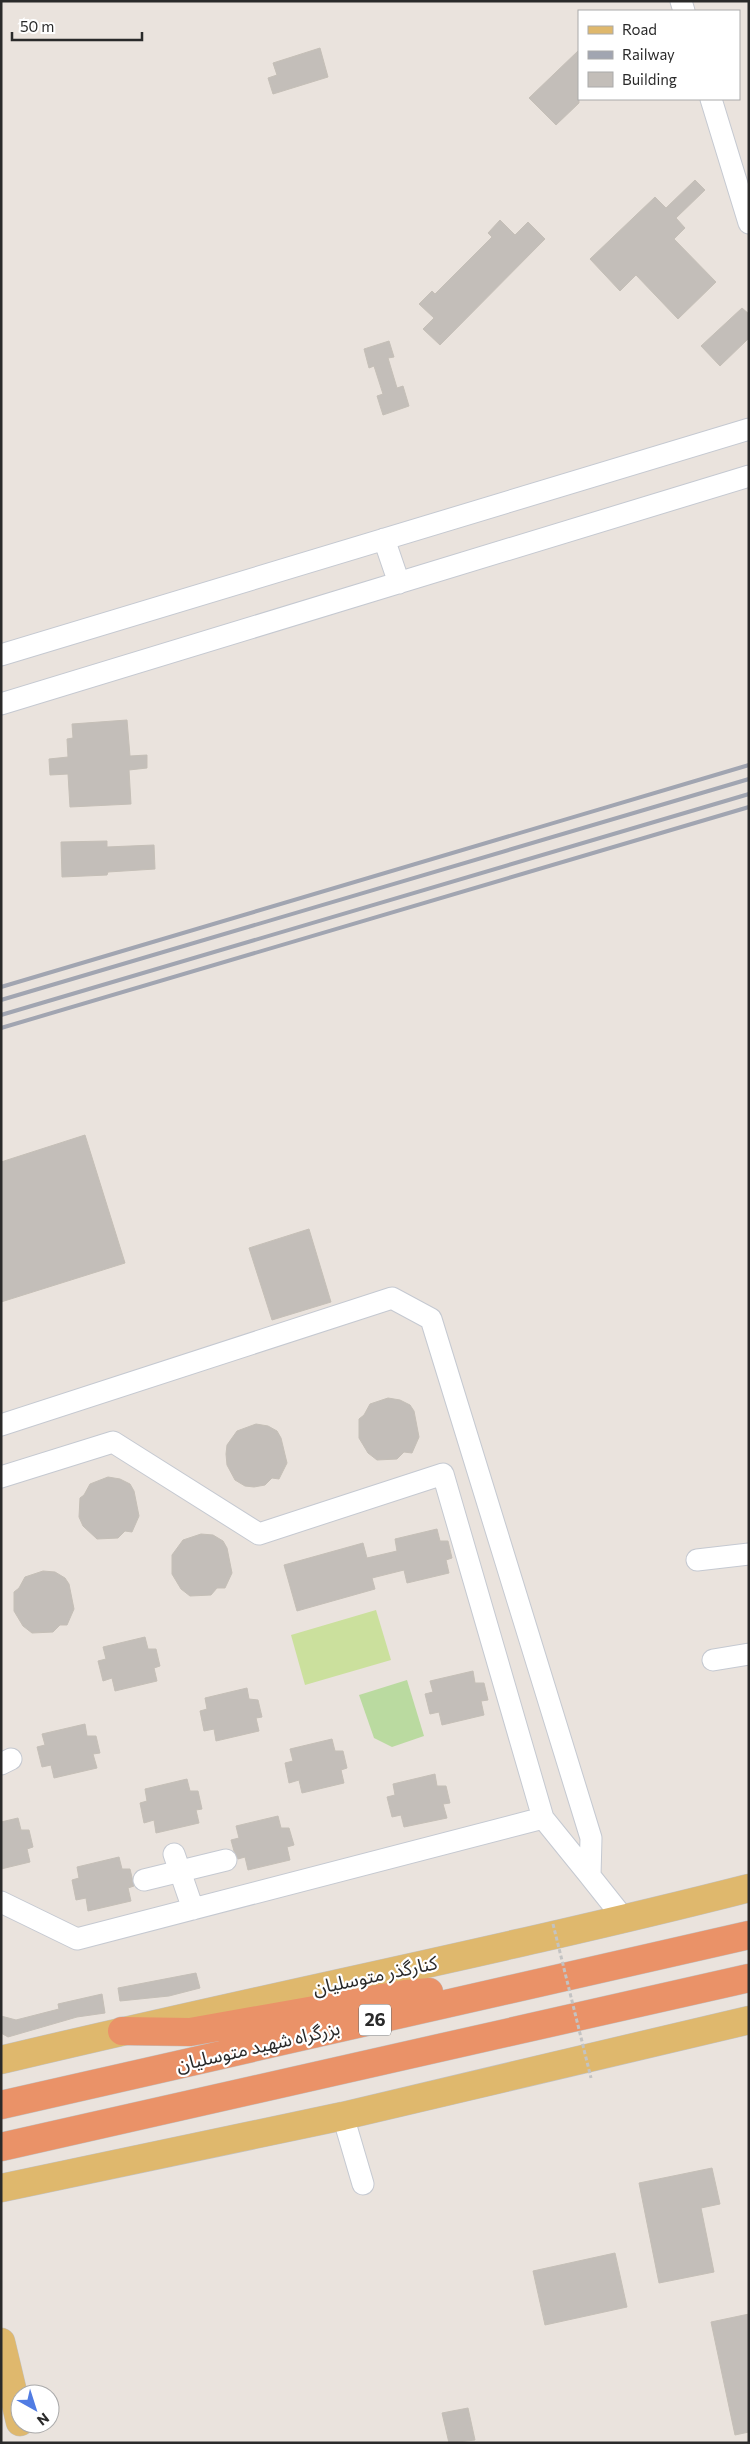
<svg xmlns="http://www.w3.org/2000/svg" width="750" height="2444" viewBox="0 0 750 2444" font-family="Commissioner,'Noto Sans Arabic',sans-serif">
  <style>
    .green { fill: #badaa0 }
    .pitch { fill: #cbe09d }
    .building { fill: #c3beb9; stroke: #c5bfb7 }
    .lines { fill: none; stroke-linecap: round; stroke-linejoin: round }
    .minor-casing { stroke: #c5c9d1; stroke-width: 23 }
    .major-casing { stroke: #c3c3c3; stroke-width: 29 }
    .highway-casing { stroke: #c3c3c3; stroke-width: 29 }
    .minor { stroke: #fff; stroke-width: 21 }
    .major { stroke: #dfb86d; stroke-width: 28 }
    .highway { stroke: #ea9268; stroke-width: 28 }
    .rail { stroke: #a1a5b1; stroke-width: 4 }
    .path-bridge { stroke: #c3c3c3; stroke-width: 3; stroke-dasharray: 4 2.5; stroke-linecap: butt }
    .labels { text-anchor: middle; stroke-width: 4.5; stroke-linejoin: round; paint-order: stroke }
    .shield { fill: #fff; stroke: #6a6a6a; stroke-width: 1 }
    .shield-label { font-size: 18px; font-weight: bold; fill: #2a2a2a }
    .street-label { font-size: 19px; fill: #2a2a2a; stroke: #fff }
  </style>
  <rect width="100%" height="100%" fill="#eae3dd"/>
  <path class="green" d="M 407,1680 L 424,1736 L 392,1747 L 374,1738 L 359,1695 Z"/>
  <path class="pitch" d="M 376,1610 L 391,1660 L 305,1685 L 291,1635 Z"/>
  <path class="building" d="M 320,48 L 328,77 L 273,94 L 268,78 L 277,75 L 273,63 Z
    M 579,50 L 579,103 L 556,125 L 529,98 Z
    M 695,180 L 705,190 L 676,218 L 685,228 L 674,239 L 716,282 L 678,319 L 636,275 L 620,291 L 590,259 L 655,197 L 666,208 Z
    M 500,220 L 515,235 L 528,222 L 545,239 L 440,345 L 423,329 L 434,318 L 419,304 L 432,291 L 435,294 L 492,237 L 488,233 Z
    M 742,308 L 749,314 L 749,338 L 720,366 L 701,346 Z
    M 389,341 L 394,357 L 388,358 L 397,388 L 403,386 L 409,406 L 383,415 L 377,396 L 383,394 L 374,366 L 369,368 L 364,349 Z
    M 127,720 L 130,756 L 147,755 L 147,768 L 129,770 L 131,804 L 70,807 L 68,774 L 50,775 L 49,759 L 68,757 L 67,739 L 73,738 L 72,724 Z
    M 107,841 L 107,847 L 154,845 L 155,869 L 108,872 L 107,875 L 62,877 L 61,842 Z
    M 85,1135 L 125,1263 L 1,1302 L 1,1162 Z
    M 309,1229 L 331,1302 L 272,1320 L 249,1248 Z
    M 388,1398 L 400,1400 L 410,1405 L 414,1411 L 419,1437 L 412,1453 L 404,1452 L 397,1459 L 377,1460 L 368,1453 L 359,1438 L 359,1419 L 364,1415 L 370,1404 Z
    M 256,1424 L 268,1426 L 277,1431 L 281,1438 L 287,1463 L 279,1479 L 272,1478 L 265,1485 L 254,1487 L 245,1486 L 235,1480 L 227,1465 L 226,1454 L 227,1445 L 237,1431 Z
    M 108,1477 L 120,1479 L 130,1484 L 134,1491 L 139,1516 L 132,1532 L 125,1531 L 118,1538 L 97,1539 L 83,1526 L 79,1517 L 80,1498 L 84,1495 L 90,1484 Z
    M 437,1529 L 440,1541 L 448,1541 L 452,1558 L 446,1560 L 449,1573 L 407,1583 L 404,1570 L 372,1578 L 375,1589 L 297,1611 L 284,1565 L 363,1543 L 367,1558 L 397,1551 L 395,1539 Z
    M 201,1534 L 213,1535 L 223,1541 L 227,1548 L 232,1573 L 225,1588 L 217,1588 L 211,1595 L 190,1596 L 181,1589 L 172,1574 L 172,1555 L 183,1540 Z
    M 43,1571 L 55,1572 L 65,1578 L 69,1584 L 74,1609 L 67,1625 L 60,1625 L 53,1632 L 32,1633 L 23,1626 L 14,1611 L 14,1592 L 19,1588 L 25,1577 Z
    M 145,1637 L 148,1649 L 156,1649 L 160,1666 L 154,1668 L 157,1681 L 115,1691 L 112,1678 L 103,1681 L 98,1661 L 106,1659 L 103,1647 Z
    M 473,1671 L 475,1683 L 484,1683 L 488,1700 L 481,1701 L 484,1715 L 442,1725 L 439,1712 L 430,1714 L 425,1694 L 433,1692 L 430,1681 Z
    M 247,1688 L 249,1699 L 258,1700 L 262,1717 L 256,1718 L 259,1731 L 216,1741 L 214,1729 L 204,1731 L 200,1711 L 207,1709 L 205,1698 Z
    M 85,1724 L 87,1736 L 96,1736 L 100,1753 L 93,1754 L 97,1768 L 54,1778 L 51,1765 L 42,1767 L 37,1747 L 45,1745 L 42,1734 Z
    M 332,1739 L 335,1751 L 343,1751 L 347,1768 L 341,1770 L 344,1783 L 302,1793 L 299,1780 L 289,1783 L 285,1763 L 293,1761 L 290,1749 Z
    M 435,1774 L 437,1786 L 446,1786 L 450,1803 L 443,1804 L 447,1818 L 404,1827 L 401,1815 L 392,1817 L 387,1797 L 395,1795 L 393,1784 Z
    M 187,1779 L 190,1791 L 198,1791 L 202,1809 L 196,1810 L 199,1823 L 156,1833 L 154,1820 L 144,1823 L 140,1803 L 147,1801 L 145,1789 Z
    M 278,1816 L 281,1828 L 289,1828 L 294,1845 L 287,1847 L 290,1860 L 248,1870 L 245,1857 L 238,1859 L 234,1851 L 231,1840 L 239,1838 L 236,1826 Z
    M 18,1818 L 21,1830 L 29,1830 L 33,1847 L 27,1849 L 30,1862 L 1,1869 L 1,1822 Z
    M 119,1857 L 122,1869 L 130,1869 L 134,1886 L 128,1888 L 131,1901 L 88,1911 L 86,1898 L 76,1900 L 72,1880 L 79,1878 L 77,1867 Z
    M 196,1973 L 200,1988 L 169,1996 L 120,2001 L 118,1988 Z
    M 102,1994 L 105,2013 L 77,2017 L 8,2037 L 1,2033 L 1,2016 L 16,2020 L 59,2009 L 58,2004 Z
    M 712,2168 L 720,2204 L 701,2208 L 714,2272 L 659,2283 L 639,2183 Z
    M 615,2253 L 627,2307 L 545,2325 L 533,2271 Z
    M 749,2314 L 749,2432 L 735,2435 L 711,2322 Z
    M 468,2408 L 475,2440 L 449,2443 L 442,2413 Z"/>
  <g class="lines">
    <g class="minor-casing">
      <path id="minor" d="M 681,1 L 684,11
        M 711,99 L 749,223
        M 384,539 L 399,583
        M 1,655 L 749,429
        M 1,704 L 749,476
        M 1,1425 L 392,1298 L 431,1319 L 591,1838 L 590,1876 L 625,1920
        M 1,1477 L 113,1442 L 259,1534 L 443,1474 L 543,1818 L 590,1876
        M 697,1560 L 749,1554
        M 713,1660 L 749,1654
        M 1,1764 L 11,1759
        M 174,1854 L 193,1909
        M 144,1880 L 226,1860
        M 1,1902 L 77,1939 L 543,1818
        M 343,2116 L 363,2184"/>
    </g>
    <g class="major-casing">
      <path id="major" d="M 1,2060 C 250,2000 501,1951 749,1888
        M 1,2188 L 343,2116 L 749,2020
        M 1,2342 L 20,2422"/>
    </g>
    <g class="highway-casing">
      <path id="highway" d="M 122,2031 L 190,2032 L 405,1994 L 429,1992
        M 1,2105 L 749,1935
        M 1,2147 L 749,1978"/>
    </g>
    <use href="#minor" class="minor"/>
    <use href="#major" class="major"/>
    <use href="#highway" class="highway"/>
    <path class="rail" d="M 1,987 L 749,765
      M 1,1000 L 749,779
      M 1,1015 L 749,794
      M 1,1028 L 749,807"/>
    <path class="path-bridge" d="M 553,1924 L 591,2078"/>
  </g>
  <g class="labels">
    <rect class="shield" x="359" y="2004.5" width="32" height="31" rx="4"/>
    <g class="shield-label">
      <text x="375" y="2026">26</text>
    </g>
    <g class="street-label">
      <text transform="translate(375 1975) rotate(-12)" y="7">کنارگذر متوسلیان</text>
      <text transform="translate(258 2046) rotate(-13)" y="7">بزرگراه شهید متوسلیان</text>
    </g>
  </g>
  <rect width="750" height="2444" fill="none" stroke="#2a2a2a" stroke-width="5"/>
  <rect x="578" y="10" width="162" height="90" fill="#ffffff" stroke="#aaaaaa"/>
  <rect x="588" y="26" width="25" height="8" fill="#dfb86d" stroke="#aaaaaa"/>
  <text x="622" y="35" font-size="15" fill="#2a2a2a">Road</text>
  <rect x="588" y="51" width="25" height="8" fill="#a1a5b1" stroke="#aaaaaa"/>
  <text x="622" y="60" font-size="15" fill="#2a2a2a">Railway</text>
  <rect x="588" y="72" width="25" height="15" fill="#c3beb9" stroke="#aaaaaa"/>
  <text x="622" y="85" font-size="15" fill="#2a2a2a">Building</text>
  <g transform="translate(35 2409) rotate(141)"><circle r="24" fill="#ffffff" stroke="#aaaaaa"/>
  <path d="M0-4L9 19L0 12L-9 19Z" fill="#517ce3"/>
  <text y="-8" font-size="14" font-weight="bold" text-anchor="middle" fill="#2a2a2a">N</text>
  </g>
  <path d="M12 32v8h130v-8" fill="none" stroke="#2a2a2a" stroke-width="2.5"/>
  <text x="20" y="32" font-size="15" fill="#2a2a2a" stroke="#ffffff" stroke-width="4" paint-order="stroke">50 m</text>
</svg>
